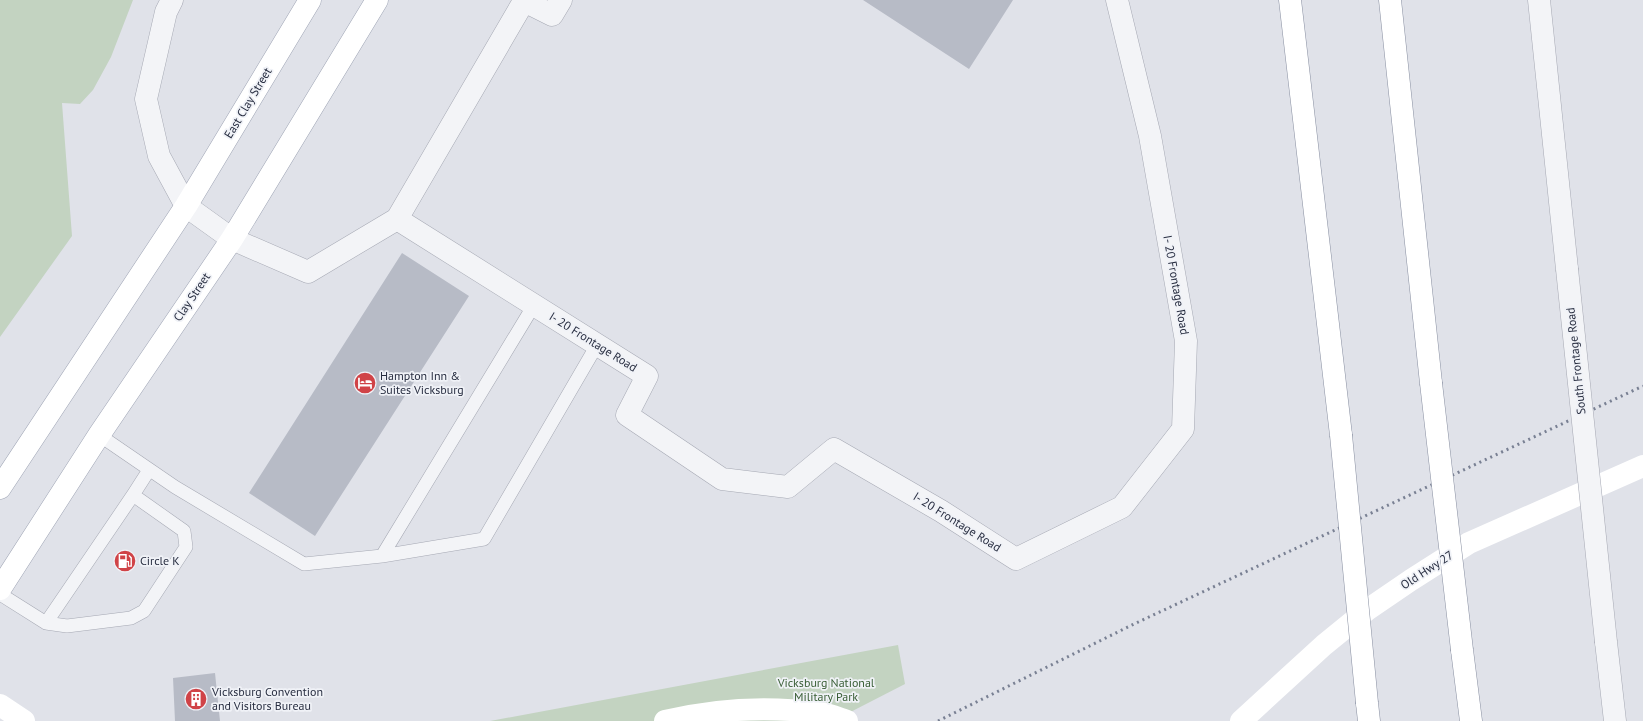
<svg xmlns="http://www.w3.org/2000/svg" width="1643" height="721" viewBox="0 0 1643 721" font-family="'PT Sans',sans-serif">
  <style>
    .green { fill: #c3d3c1 }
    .building { fill: #b7bbc6 }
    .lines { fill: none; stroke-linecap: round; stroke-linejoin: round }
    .lane-casing { stroke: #a5a8b3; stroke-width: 14 }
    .street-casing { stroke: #a5a8b3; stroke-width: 23 }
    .primary-casing { stroke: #9fa5b5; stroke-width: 23 }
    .highway-casing { stroke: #878ea0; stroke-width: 23 }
    .lane { stroke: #f3f4f7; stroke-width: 13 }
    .street { stroke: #f3f4f7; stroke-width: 22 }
    .secondary { stroke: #fff; stroke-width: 22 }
    .primary { stroke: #fff; stroke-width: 22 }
    .highway { stroke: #fff; stroke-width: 22 }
    .rail { stroke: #798093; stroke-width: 3; stroke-dasharray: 2 4; stroke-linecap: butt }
    .street-bridge-casing { stroke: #a5a8b3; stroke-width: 23; stroke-linecap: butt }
    .highway-bridge-casing { stroke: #878ea0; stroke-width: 23; stroke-linecap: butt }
    .street-bridge { stroke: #f3f4f7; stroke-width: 22 }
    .highway-bridge { stroke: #fff; stroke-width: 22 }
    .labels { text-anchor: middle; stroke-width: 3.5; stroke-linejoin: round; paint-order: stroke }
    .street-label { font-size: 12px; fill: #282e41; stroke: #f0f2f7 }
    .poi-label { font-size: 12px; fill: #282e41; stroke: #f0f2f7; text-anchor: start }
    .park-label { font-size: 12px; fill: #385d35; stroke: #f0f2f7 }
  </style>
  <rect width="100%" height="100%" fill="#e0e2e9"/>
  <path class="green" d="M 0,0 L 133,0 L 111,57 L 93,90 L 80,104 L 62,103 L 72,236 L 0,337 Z
    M 898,645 L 905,684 L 833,721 L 490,721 Z"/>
  <path class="building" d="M 863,0 L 1013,0 L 969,69 Z
    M 402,253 L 469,296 L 315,536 L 249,493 Z
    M 215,673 L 220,721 L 175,721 L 173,678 Z"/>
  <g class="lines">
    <g class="lane-casing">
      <path id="lane" d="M 99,435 L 175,487 L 304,564 L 382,556 L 484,539 L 597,345
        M 133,495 L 149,470
        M 382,556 L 534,305
        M 0,594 L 46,623 L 67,626 L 131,618 L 144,611 L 186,547 L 184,531 L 133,495 L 46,623"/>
    </g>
    <g class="street-casing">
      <path id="street" d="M 172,0 L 166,12 L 146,99 L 159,156 L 186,206 L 232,239 L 308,272 L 397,219 L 524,1 L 552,15 L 561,0
        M 1539,0 L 1567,269
        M 397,219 L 647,376 L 627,415 L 722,479 L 788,487 L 834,449 L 941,511 L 1016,559 L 1122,507 L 1183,429 L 1186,341 L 1150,136 L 1117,0
        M 1606,642 L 1615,721"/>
    </g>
    <g class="primary-casing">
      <path id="primary" d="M 0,488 L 186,206 L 310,0
        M 0,589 L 99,435 L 232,239 L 377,0"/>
    </g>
    <g class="highway-casing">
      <path id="highway" d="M 1290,0 L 1341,435
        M 1390,0 L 1431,383
        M 1462,650 L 1471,721
        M 1367,703 L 1369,721"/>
    </g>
    <use href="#lane" class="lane"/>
    <use href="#street" class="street"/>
    <path class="secondary" d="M 0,705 L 24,721
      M 665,721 C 715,709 769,706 820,713 C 829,714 838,718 847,721
      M 1241,721 L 1324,645 L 1367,610 L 1411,580 L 1469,543 L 1643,466"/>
    <use href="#primary" class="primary"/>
    <use href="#highway" class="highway"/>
    <path class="rail" d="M 938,721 L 1134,624 L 1643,386"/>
    <g class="street-bridge-casing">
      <path id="street-bridge" d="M 1567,269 L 1606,642"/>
    </g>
    <g class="highway-bridge-casing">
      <path id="highway-bridge" d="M 1431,383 L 1462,650
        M 1341,435 L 1367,703"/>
    </g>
    <use href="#street-bridge" class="street-bridge"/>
    <use href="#highway-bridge" class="highway-bridge"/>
  </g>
  <defs>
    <g id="hotel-disc" transform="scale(1.15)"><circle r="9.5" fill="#d04347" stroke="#f0f2f7"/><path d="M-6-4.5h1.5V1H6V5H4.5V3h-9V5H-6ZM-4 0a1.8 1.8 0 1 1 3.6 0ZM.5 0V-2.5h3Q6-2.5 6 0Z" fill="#fff"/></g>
    <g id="fuel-disc" transform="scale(1.15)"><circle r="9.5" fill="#d04347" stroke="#f0f2f7"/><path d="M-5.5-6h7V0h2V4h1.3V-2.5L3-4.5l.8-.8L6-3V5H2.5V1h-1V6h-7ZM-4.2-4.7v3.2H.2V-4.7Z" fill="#fff"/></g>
    <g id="building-disc" transform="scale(1.15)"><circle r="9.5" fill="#d04347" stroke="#f0f2f7"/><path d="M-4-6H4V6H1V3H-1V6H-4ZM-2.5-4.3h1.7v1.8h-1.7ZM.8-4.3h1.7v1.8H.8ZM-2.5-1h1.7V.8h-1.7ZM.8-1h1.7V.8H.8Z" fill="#fff"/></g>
  </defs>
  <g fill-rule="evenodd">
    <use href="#hotel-disc" x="365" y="383"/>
    <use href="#fuel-disc" x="125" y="561"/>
    <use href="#building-disc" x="196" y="699"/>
  </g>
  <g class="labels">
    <g class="street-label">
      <text transform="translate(248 103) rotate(-59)" y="4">East Clay Street</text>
      <text transform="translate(1176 285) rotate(80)" y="4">I- 20 Frontage Road</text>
      <text transform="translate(192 297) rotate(-56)" y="4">Clay Street</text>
      <text transform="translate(593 342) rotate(32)" y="4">I- 20 Frontage Road</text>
      <text transform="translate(1576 361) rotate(-96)" y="4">South Frontage Road</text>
      <text transform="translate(957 522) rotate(32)" y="4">I- 20 Frontage Road</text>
      <text transform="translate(1427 570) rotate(-33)" y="4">Old Hwy 27</text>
    </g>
    <g class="poi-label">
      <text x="380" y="380">Hampton Inn &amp;<tspan x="380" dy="14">Suites Vicksburg</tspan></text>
      <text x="140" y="565">Circle K</text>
      <text x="212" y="696">Vicksburg Convention<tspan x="212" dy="14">and Visitors Bureau</tspan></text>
    </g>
    <g class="park-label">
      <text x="826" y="687">Vicksburg National<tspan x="826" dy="14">Military Park</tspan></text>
    </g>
  </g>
</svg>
